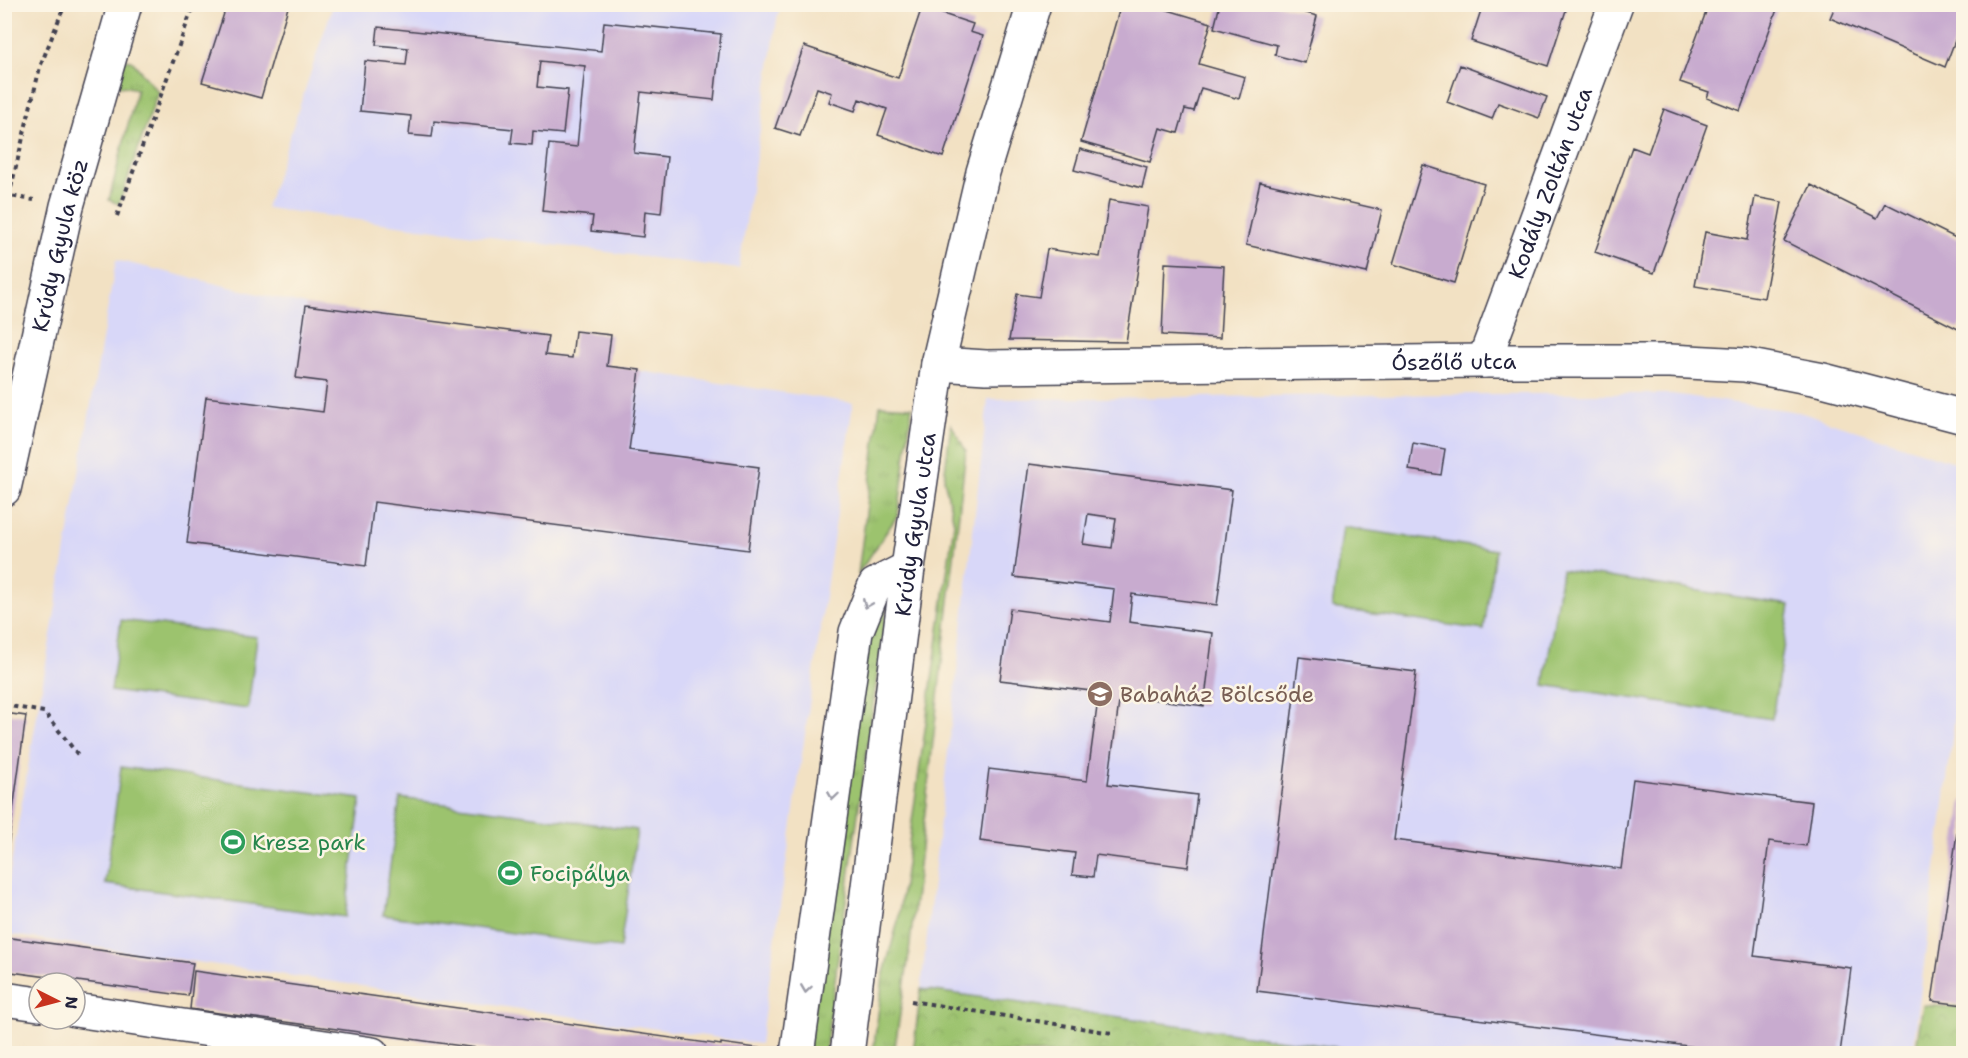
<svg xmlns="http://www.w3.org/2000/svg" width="1968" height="1058" viewBox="0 0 1968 1058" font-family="'Shantell Sans',sans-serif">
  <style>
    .built { fill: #d8d7f8 }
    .grass { fill: url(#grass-tufts); stroke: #5f7254; stroke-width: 1.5 }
    .park { fill: url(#park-crowns); stroke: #5f7254; stroke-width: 1.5 }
    .pitch { fill: #9cc36e; stroke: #5f7254; stroke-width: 1.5 }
    .building { fill: #c8abcf; fill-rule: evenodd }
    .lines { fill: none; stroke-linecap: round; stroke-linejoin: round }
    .minor-casing { stroke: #413f4f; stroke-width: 36 }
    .path { stroke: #413f4f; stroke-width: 4; stroke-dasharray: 4.5 4.5; stroke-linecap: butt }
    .minor { stroke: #fff; stroke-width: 33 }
    .oneway { stroke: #9c9ca7 }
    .labels { text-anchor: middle; stroke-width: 5; stroke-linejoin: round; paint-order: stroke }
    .street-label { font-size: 22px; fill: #22223b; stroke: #fcf5e5 }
    .education-label { font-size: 22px; fill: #785e54; stroke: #fcf5e5; text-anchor: start }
    .leisure-label { font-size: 22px; fill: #27864d; stroke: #fcf5e5; text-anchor: start }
  </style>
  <defs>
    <pattern id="grass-tufts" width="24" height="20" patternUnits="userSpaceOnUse" patternTransform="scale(1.5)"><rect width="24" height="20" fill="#9cc36e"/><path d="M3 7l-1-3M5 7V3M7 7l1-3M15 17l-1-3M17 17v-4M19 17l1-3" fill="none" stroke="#86a760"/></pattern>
    <pattern id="park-crowns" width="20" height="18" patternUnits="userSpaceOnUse" patternTransform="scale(1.5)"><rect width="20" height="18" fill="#9cc36e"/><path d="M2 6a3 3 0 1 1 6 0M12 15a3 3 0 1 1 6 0" fill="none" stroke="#86a760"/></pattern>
  </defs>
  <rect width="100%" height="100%" fill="#fcf5e5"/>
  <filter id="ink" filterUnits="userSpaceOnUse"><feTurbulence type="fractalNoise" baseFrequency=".0167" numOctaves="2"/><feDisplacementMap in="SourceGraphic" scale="12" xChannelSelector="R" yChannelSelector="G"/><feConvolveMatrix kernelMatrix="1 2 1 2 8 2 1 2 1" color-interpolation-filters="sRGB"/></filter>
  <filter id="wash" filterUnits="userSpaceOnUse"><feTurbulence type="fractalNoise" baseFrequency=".008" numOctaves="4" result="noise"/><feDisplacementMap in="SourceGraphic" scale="24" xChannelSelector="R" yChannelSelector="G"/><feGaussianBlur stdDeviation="1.35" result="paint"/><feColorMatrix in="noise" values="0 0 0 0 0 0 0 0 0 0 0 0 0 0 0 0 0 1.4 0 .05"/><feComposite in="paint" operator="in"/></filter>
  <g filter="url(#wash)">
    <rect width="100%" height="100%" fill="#f2e1c3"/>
    <path class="built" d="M 333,5 L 781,5 L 777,19 L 739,269 L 266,208 Z
      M 116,260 L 306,305 L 548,336 L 546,355 L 572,358 L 575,331 L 611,335 L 607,366 L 853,403 L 760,1044 L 5,934 L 5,900 Z
      M 1489,394 L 1672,394 L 1799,412 L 1963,465 L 1963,651 L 1913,1053 L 1376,1054 L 921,989 L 988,399 Z"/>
    <path class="grass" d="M 124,60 L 132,61 L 158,92 L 119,204 L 109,200 L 137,89 L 113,84 Z
      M 880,405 L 912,407 L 898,515 L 858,574 Z
      M 951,424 L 966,451 L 908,962 L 894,1053 L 873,1053 L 883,977 L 898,921 L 954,523 L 944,479 Z
      M 881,608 L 886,611 L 825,1052 L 825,1053 L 808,1054 L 862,657 Z"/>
    <path class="park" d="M 921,989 L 1376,1053 L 913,1053 Z
      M 1923,1005 L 1963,1008 L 1963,1053 L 1915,1053 Z"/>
    <path class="pitch" d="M 1343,527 L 1495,550 L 1484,630 L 1332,608 Z
      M 1562,570 L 1790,605 L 1772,719 L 1544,685 Z
      M 121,620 L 257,637 L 248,709 L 111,691 Z
      M 121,767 L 361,799 L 345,917 L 105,884 Z
      M 400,798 L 637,830 L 620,948 L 383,915 Z"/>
    <g id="blocks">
      <path class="building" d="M 227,4 L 289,4 L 261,98 L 202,82 Z
        M 1121,4 L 1148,4 L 1211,23 L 1199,64 L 1245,77 L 1239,99 L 1201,88 L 1194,111 L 1185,109 L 1178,133 L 1160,128 L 1150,162 L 1081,142 Z
        M 1220,4 L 1275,4 L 1317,16 L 1305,63 L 1275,55 L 1277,45 L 1214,28 Z
        M 1483,4 L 1568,4 L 1548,66 L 1471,41 Z
        M 1709,4 L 1779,4 L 1740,111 L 1707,98 L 1709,92 L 1680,82 Z
        M 1836,4 L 1964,4 L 1964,41 L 1956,38 L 1945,67 L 1830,18 Z
        M 922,7 L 973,24 L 970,32 L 983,36 L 943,157 L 878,135 L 887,109 L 859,99 L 855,111 L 829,102 L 832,93 L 817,88 L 800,136 L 775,128 L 804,46 L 898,78 Z
        M 604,22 L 721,34 L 714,100 L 641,92 L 634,153 L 667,157 L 661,213 L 645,211 L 643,237 L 591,231 L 593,216 L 542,211 L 549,144 L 577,147 L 585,66 L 540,61 L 537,87 L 568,90 L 563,134 L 533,131 L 532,145 L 511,143 L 513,129 L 434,121 L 432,137 L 409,135 L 411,116 L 360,111 L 365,61 L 406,65 L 408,48 L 376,45 L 378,27 L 601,51 Z
        M 1460,65 L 1547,97 L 1539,118 L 1498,103 L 1492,119 L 1447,102 Z
        M 1664,109 L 1707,125 L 1654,273 L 1595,252 L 1632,147 L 1648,153 Z
        M 1080,149 L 1147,167 L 1142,188 L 1074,170 Z
        M 1423,165 L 1484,184 L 1454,283 L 1393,264 Z
        M 1260,182 L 1382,210 L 1367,273 L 1246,245 Z
        M 1811,185 L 1877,218 L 1885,203 L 1964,242 L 1964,318 L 1958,329 L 1784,241 Z
        M 1755,197 L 1782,202 L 1764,298 L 1695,286 L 1705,232 L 1747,240 Z
        M 1109,200 L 1148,207 L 1126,342 L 1009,340 L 1017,294 L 1039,297 L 1047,249 L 1100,257 Z
        M 1165,263 L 1224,266 L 1220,338 L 1162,335 Z
        M 306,305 L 548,336 L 545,355 L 572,358 L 575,331 L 611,335 L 607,366 L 640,370 L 629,450 L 759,467 L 748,550 L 374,502 L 366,566 L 187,543 L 206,397 L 323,412 L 327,382 L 296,378 Z
        M 1413,443 L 1445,449 L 1441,475 L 1409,470 Z
        M 1029,464 L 1232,490 L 1217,605 L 1132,594 L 1129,622 L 1213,633 L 1204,706 L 1120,695 L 1108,784 L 1197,795 L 1188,867 L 1096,855 L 1093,877 L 1072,875 L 1075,853 L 980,841 L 989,769 L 1087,781 L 1099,692 L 1000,680 L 1010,609 L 1110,622 L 1114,589 L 1014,577 ZM 1088,514 L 1116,518 L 1112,548 L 1083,544 Z
        M 1299,657 L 1416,672 L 1394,840 L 1621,869 L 1633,779 L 1812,802 L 1806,846 L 1769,841 L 1754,956 L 1851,968 L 1840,1054 L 1751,1054 L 1257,991 Z
        M 4,713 L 26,716 L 6,861 L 4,861 Z
        M 1962,800 L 1964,801 L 1964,1005 L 1932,1001 Z
        M 4,937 L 193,963 L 188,996 L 4,971 Z
        M 194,971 L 721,1045 L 721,1043 L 778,1051 L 778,1054 L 521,1054 L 190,1009 Z"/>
    </g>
  </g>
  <g filter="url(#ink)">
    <use href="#blocks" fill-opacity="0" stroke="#413f4f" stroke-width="1.5"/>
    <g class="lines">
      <g class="minor-casing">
        <g id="minor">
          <path id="s1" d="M 1484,361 L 1616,4"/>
          <path id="s2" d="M 938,364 L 986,367 L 1484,361 L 1670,361 L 1745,365 L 1823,380 L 1964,417"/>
          <path id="s3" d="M 4,489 L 67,206 L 125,4"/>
          <path d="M 4,999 L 39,1004"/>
          <path d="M 75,1010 L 372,1054"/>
          <path d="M 797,1054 L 856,632 L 875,585 L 908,568"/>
          <path id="s4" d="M 847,1054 L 908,568 L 938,364 L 983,172 L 1034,4"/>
        </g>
      </g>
      <path class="path" d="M 4,195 L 34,200
        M 9,196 L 40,67 L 65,4
        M 117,216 L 194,4
        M 4,705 L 44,712 L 79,756
        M 911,1001 L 1112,1033"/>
      <use href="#minor" class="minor"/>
    </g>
    <defs><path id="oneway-chevron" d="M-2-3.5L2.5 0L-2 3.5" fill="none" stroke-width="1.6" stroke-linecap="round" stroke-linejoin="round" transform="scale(1.5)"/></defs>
    <g class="oneway">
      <use href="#oneway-chevron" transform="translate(867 604) rotate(112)"/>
      <use href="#oneway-chevron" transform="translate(833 796) rotate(98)"/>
      <use href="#oneway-chevron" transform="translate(806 989) rotate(98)"/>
    </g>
  </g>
  <defs>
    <g id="school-disc" transform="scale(1.35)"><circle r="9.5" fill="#8d6e63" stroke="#fcf5e5"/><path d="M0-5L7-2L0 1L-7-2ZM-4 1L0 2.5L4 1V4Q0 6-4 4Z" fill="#fff"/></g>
    <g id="stadium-disc" transform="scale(1.35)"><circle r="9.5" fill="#2e9e5b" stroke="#fcf5e5"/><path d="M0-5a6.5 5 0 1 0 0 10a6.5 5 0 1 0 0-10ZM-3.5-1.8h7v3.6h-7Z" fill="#fff"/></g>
  </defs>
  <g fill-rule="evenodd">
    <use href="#school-disc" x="1100" y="694"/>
    <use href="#stadium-disc" x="233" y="842"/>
    <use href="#stadium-disc" x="510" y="873"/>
  </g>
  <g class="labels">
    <g class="street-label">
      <text dy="8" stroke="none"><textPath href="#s1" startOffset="190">Kodály Zoltán utca</textPath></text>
      <text dy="8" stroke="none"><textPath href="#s3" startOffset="250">Krúdy Gyula köz</textPath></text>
      <text dy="8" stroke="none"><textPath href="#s2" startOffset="516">Ószőlő utca</textPath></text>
      <text dy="8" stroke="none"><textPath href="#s4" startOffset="534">Krúdy Gyula utca</textPath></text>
    </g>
    <g class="education-label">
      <text x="1120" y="702">Babaház Bölcsőde</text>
    </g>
    <g class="leisure-label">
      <text x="252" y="850">Kresz park</text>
      <text x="530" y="881">Focipálya</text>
    </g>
  </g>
  <rect width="1968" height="1058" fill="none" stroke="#fcf5e5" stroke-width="24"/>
  <g transform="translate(57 1001) rotate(96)"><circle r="28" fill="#fcf5e5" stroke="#a5a1a1" stroke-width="1.5"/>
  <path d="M0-4.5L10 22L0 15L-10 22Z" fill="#c8321e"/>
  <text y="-9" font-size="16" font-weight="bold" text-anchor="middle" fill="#22223b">N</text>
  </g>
</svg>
